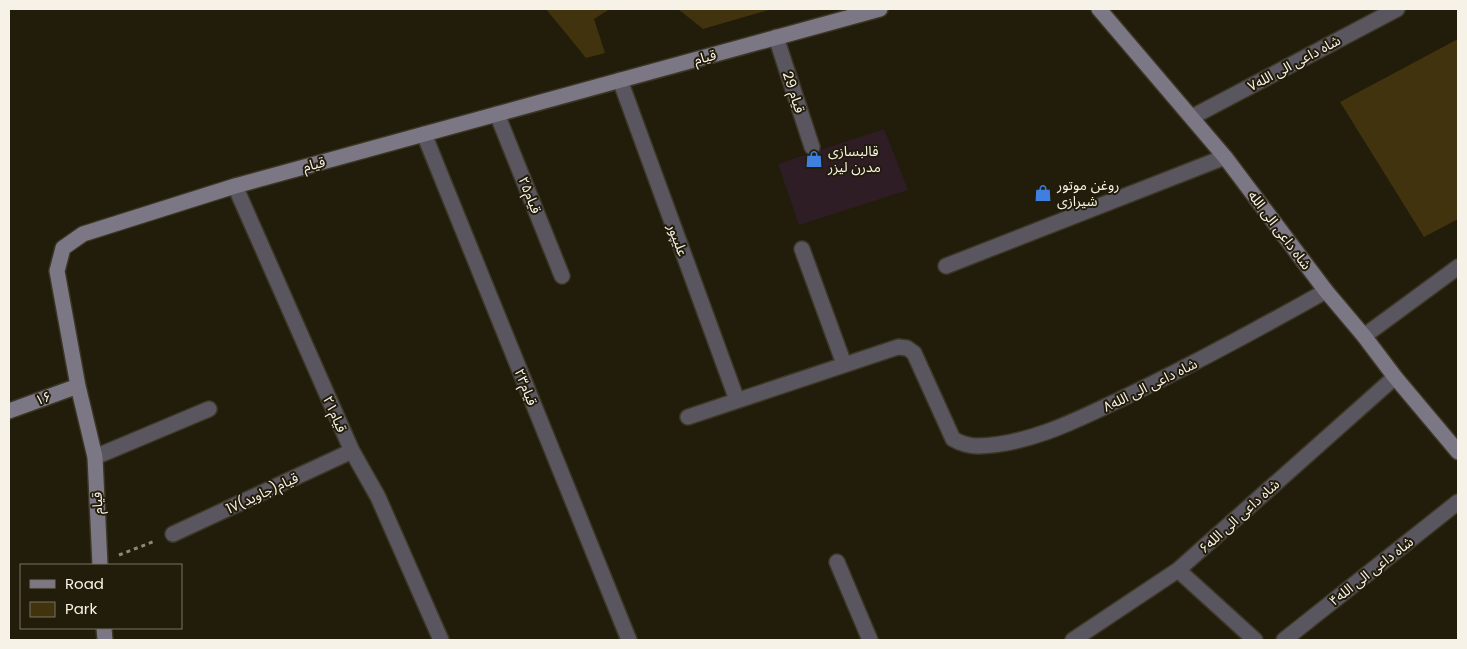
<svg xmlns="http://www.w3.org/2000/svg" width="1467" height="649" viewBox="0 0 1467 649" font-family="Poppins,'Noto Sans Arabic',sans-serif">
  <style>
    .industrial { fill: #2f1d25 }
    .green { fill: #41330d }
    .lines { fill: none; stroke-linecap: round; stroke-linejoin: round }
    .street-casing { stroke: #3c3625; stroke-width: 18 }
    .secondary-casing { stroke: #3c3625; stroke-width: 18 }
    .path { stroke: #8e887a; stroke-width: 3; stroke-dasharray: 4 4; stroke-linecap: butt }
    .street { stroke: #59565f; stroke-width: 15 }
    .secondary { stroke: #7c7784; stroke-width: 15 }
    .labels { text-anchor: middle; stroke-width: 4; stroke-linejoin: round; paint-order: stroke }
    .street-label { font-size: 14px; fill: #f7f2e7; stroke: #221c0b }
    .poi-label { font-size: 14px; fill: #f7f2e7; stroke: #221c0b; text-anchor: start }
  </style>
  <rect width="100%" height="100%" fill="#221c0b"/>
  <path class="industrial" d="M 884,129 L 908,190 L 799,225 L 778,164 Z"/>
  <path class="green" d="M 546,9 L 610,9 L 594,19 L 605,53 L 586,58 Z
    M 678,9 L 772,9 L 703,29 Z
    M 1458,39 L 1458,219 L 1424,237 L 1340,102 Z"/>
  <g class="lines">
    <g class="street-casing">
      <path id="street" d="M 776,37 L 812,147
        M 620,80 L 737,400
        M 497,114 L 562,276
        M 1192,117 L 1397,9
        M 424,134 L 629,640
        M 235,186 L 352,451 L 378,497 L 441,640
        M 802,249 L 844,364
        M 946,266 L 1225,157
        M 1364,336 L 1458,267
        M 688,417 L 898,347 L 907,348 L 914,353 L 953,439 C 960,443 969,446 978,446 C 1028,445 1077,420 1121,399 C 1191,366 1258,329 1326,291
        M 95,457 L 209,409
        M 173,534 L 352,451
        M 837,562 L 870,640
        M 1178,570 L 1255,640
        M 1073,640 L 1178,570 L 1395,377
        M 1284,640 L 1458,502"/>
    </g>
    <g class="secondary-casing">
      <path id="secondary" d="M 1099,9 L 1225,157 L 1326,291 L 1364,336 L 1395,377 L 1458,452
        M 9,411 L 78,386
        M 100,565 L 95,457 L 78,386 L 57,271 L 63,248 L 83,234 L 235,186 L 880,9
        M 104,628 L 105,640"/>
    </g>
    <path class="path" d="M 119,555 L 155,541"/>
    <use href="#street" class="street"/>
    <use href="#secondary" class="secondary"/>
  </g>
  <defs>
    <g id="shop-bare" transform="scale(1.35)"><path d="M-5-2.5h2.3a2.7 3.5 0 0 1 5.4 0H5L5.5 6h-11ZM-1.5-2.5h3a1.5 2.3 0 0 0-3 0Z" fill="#3f7fe0" stroke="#221c0b" stroke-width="2.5" paint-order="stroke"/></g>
  </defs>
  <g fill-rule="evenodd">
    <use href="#shop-bare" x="814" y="159"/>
    <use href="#shop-bare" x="1043" y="193"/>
  </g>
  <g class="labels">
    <g class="street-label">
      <text transform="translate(705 57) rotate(-15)" y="5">قیام</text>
      <text transform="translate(1294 63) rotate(-28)" y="5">شاه داعی الی الله۷</text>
      <text transform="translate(794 92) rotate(72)" y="5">قیام 29</text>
      <text transform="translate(314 164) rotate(-15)" y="5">قیام</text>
      <text transform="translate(530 195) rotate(68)" y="5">قیام۲۵</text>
      <text transform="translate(1280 230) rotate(53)" y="5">شاه داعی الی الله</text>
      <text transform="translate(678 240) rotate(70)" y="5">علیپور</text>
      <text transform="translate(1150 385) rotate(-26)" y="5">شاه داعی الی الله۸</text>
      <text transform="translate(526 387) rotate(68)" y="5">قیام۲۳</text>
      <text transform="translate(43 398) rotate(-20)" y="5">۱۶</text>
      <text transform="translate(335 414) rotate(66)" y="5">قیام۲۱</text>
      <text transform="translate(262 493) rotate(-25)" y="5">قیام(جاوید)1۷</text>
      <text transform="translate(97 503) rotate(-92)" y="5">قیام</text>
      <text transform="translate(1239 516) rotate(-42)" y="5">شاه داعی الی الله۶</text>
      <text transform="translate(1371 571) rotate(-38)" y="5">شاه داعی الی الله۴</text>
    </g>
    <g class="poi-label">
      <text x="828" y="156">قالبسازی<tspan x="828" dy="16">مدرن لیزر</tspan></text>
      <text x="1057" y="190">روغن موتور<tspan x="1057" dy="16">شیرازی</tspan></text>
    </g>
  </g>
  <rect width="1467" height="649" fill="none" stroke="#f7f2e7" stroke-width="20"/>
  <rect x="20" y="564" width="162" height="65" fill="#221c0b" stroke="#777263"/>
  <rect x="30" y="580" width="25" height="8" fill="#7c7784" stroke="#777263"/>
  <text x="65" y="589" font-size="15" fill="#f7f2e7">Road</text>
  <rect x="30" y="602" width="25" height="15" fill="#41330d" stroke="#777263"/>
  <text x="65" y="614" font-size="15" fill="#f7f2e7">Park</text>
</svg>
